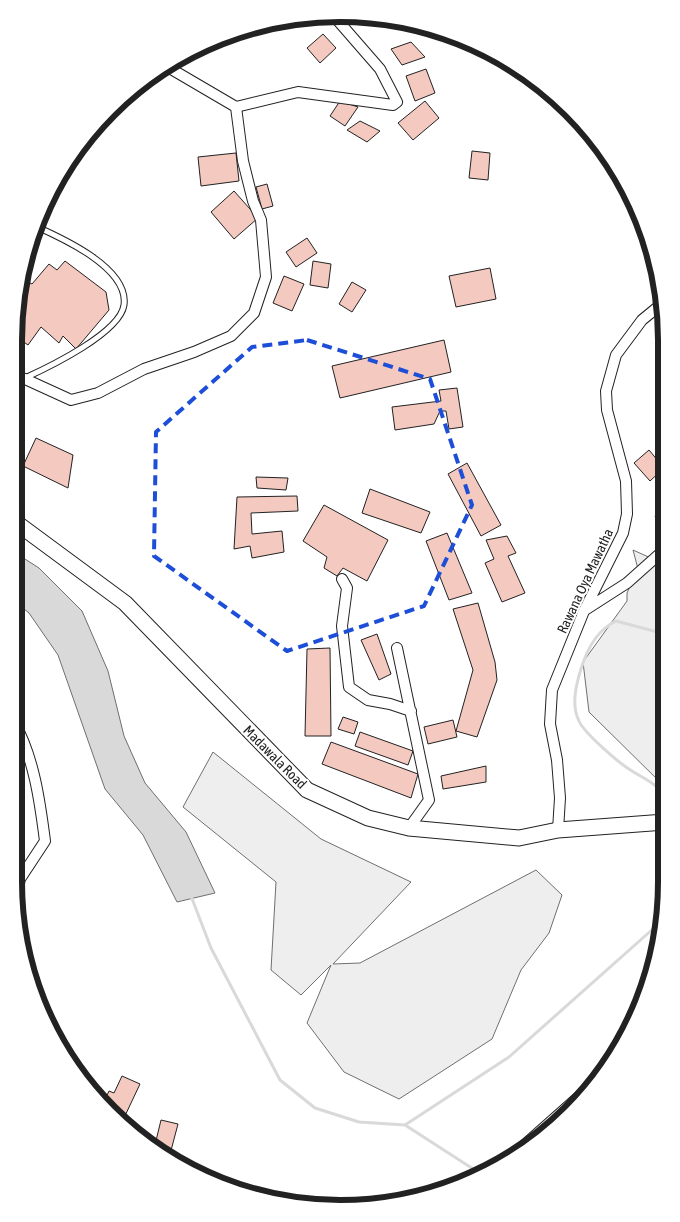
<svg xmlns="http://www.w3.org/2000/svg" width="680" height="1222" viewBox="0 0 680 1222" font-family="'Asap Condensed',sans-serif">
  <style>
    .green { fill: #eee; stroke: #6f6f6f }
    .water { fill: #d9d9d9; stroke: #6f6f6f }
    .lines { fill: none; stroke-linecap: round; stroke-linejoin: round }
    .stream { stroke: #d9d9d9; stroke-width: 3 }
    .building { fill: #f3c9c0; stroke: #222 }
    .lane-casing { stroke: #222; stroke-width: 7 }
    .street-casing { stroke: #222; stroke-width: 12 }
    .primary-casing { stroke: #222; stroke-width: 17 }
    .lane { stroke: #fff; stroke-width: 5 }
    .street { stroke: #fff; stroke-width: 10 }
    .primary { stroke: #fff; stroke-width: 15 }
    .marked { fill: none; stroke: #1d4ed8; stroke-width: 4; stroke-dasharray: 10 6; stroke-linejoin: round }
    .labels { text-anchor: middle; stroke-width: 4; stroke-linejoin: round; paint-order: stroke }
    .street-label { font-size: 14px; fill: #222; stroke: #fff }
    .rim { fill: none; stroke: #222; stroke-width: 6 }
  </style>
  <rect width="100%" height="100%" fill="#fff"/>
  <path class="green" d="M 633,550 L 664,564 L 665,787 L 589,712 L 583,662 L 627,601 L 627,593 L 638,569 Z
    M 213,752 L 321,839 L 411,882 L 333,964 L 360,963 L 536,870 L 562,895 L 549,933 L 521,970 L 492,1039 L 399,1099 L 344,1072 L 307,1023 L 331,965 L 301,995 L 271,970 L 276,882 L 183,807 Z"/>
  <path class="water" d="M 14,552 L 39,568 L 82,611 L 108,671 L 124,736 L 145,783 L 186,832 L 215,893 L 177,902 L 143,835 L 105,789 L 58,655 L 29,613 L 14,601 Z"/>
  <g class="lines">
    <path class="stream" d="M 665,634 L 616,621 C 597,630 587,649 581,669 C 576,685 571,705 579,721 C 584,733 620,764 632,771 C 646,780 659,784 665,800
      M 191,896 L 211,948 L 280,1080 L 315,1108 L 359,1122 L 405,1125 L 509,1057 L 663,920
      M 405,1125 L 481,1174"/>
  </g>
  <path class="building" d="M 323,34 L 336,48 L 320,63 L 307,48 Z
    M 411,42 L 425,57 L 402,65 L 391,49 Z
    M 426,69 L 435,93 L 415,101 L 406,76 Z
    M 340,101 L 358,107 L 345,126 L 330,116 Z
    M 425,101 L 439,118 L 413,140 L 398,123 Z
    M 360,121 L 380,131 L 367,142 L 347,130 Z
    M 472,151 L 490,153 L 488,180 L 469,178 Z
    M 236,153 L 239,181 L 201,186 L 198,157 Z
    M 267,184 L 273,206 L 262,209 L 256,187 Z
    M 234,191 L 258,218 L 234,239 L 211,212 Z
    M 307,238 L 317,253 L 296,267 L 286,252 Z
    M 65,261 L 106,292 L 109,310 L 76,349 L 63,336 L 59,343 L 41,327 L 28,345 L 14,335 L 14,319 L 22,279 L 32,284 L 49,264 L 57,270 Z
    M 313,261 L 331,264 L 328,288 L 310,285 Z
    M 490,268 L 496,299 L 456,307 L 449,276 Z
    M 284,276 L 304,284 L 292,311 L 273,303 Z
    M 352,282 L 366,290 L 352,312 L 339,304 Z
    M 444,340 L 451,372 L 340,398 L 332,366 Z
    M 457,388 L 463,427 L 449,429 L 446,411 L 440,411 L 434,424 L 395,430 L 392,407 L 441,401 L 439,390 Z
    M 36,438 L 73,455 L 68,488 L 23,466 Z
    M 649,450 L 664,468 L 650,481 L 634,463 Z
    M 467,463 L 501,525 L 481,536 L 448,474 Z
    M 256,477 L 288,478 L 286,490 L 257,488 Z
    M 370,489 L 430,512 L 421,533 L 362,513 Z
    M 664,492 L 664,523 L 655,517 Z
    M 297,496 L 298,511 L 251,513 L 252,534 L 282,531 L 284,552 L 252,558 L 250,546 L 234,549 L 237,497 Z
    M 324,505 L 388,540 L 367,581 L 343,568 L 337,576 L 324,568 L 327,557 L 303,541 Z
    M 447,533 L 472,593 L 449,600 L 426,541 Z
    M 507,536 L 516,553 L 508,556 L 525,593 L 502,602 L 485,563 L 494,559 L 486,540 Z
    M 478,603 L 495,662 L 497,680 L 477,737 L 456,731 L 473,670 L 453,609 Z
    M 377,634 L 391,674 L 379,680 L 361,640 Z
    M 330,648 L 331,736 L 305,736 L 307,649 Z
    M 343,717 L 358,722 L 354,734 L 338,729 Z
    M 453,720 L 457,737 L 428,744 L 424,727 Z
    M 360,732 L 413,751 L 408,765 L 355,746 Z
    M 331,742 L 418,774 L 411,798 L 322,764 Z
    M 486,766 L 486,782 L 443,789 L 441,776 Z
    M 122,1076 L 140,1084 L 123,1120 L 104,1102 L 109,1091 L 114,1093 Z
    M 161,1120 L 178,1124 L 169,1158 L 154,1149 Z"/>
  <g class="lines">
    <g class="lane-casing">
      <path id="lane" d="M 25,378 C 49,367 120,333 124,305 C 129,268 62,238 35,226"/>
    </g>
    <g class="street-casing">
      <path id="street" d="M 166,66 L 236,107 L 298,92 L 393,105 L 397,102 L 380,69 L 333,15
        M 14,377 L 25,379 L 71,400 L 98,393 L 144,369 L 194,352 L 231,336 L 254,313 L 266,277 L 261,220 L 253,201 L 243,161 L 236,107
        M 342,579 L 347,588 L 342,626 L 349,687 L 368,700 L 390,704 L 411,711
        M 585,610 L 627,583 L 664,550
        M 397,648 L 429,800 L 409,828
        M 14,722 C 34,757 40,802 45,841 L 20,879 L 16,897
        M 558,830 L 560,798 L 557,760 L 550,724 L 552,690 L 584,611 L 623,533 L 627,514 L 626,481 L 607,410 L 606,391 L 616,355 L 642,320 L 664,302
        M 521,1148 L 583,1093"/>
    </g>
    <g class="primary-casing">
      <path id="primary" d="M 14,521 L 125,603 L 307,790 L 368,818 L 409,828 L 519,838 L 558,830 L 665,822"/>
    </g>
    <use href="#lane" class="lane"/>
    <use href="#street" class="street"/>
    <use href="#primary" class="primary"/>
  </g>
  <path class="marked" d="M 307,340 L 430,379 L 472,505 L 424,606 L 287,651 L 154,556 L 156,432 L 252,347 Z"/>
  <g class="labels">
    <g class="street-label">
      <text transform="translate(585 581) rotate(-65)" y="5">Rawana Oya Mawatha</text>
      <text transform="translate(275 757) rotate(45)" y="5">Madawala Road</text>
    </g>
  </g>
  <path d="M0 0H680V1222H0ZM340 22H340A318 318 0 0 1 658 340V882A318 318 0 0 1 340 1200H340A318 318 0 0 1 22 882V340A318 318 0 0 1 340 22Z" fill="#fff" fill-rule="evenodd"/>
  <path class="rim" d="M340 22H340A318 318 0 0 1 658 340V882A318 318 0 0 1 340 1200H340A318 318 0 0 1 22 882V340A318 318 0 0 1 340 22Z"/>
</svg>
